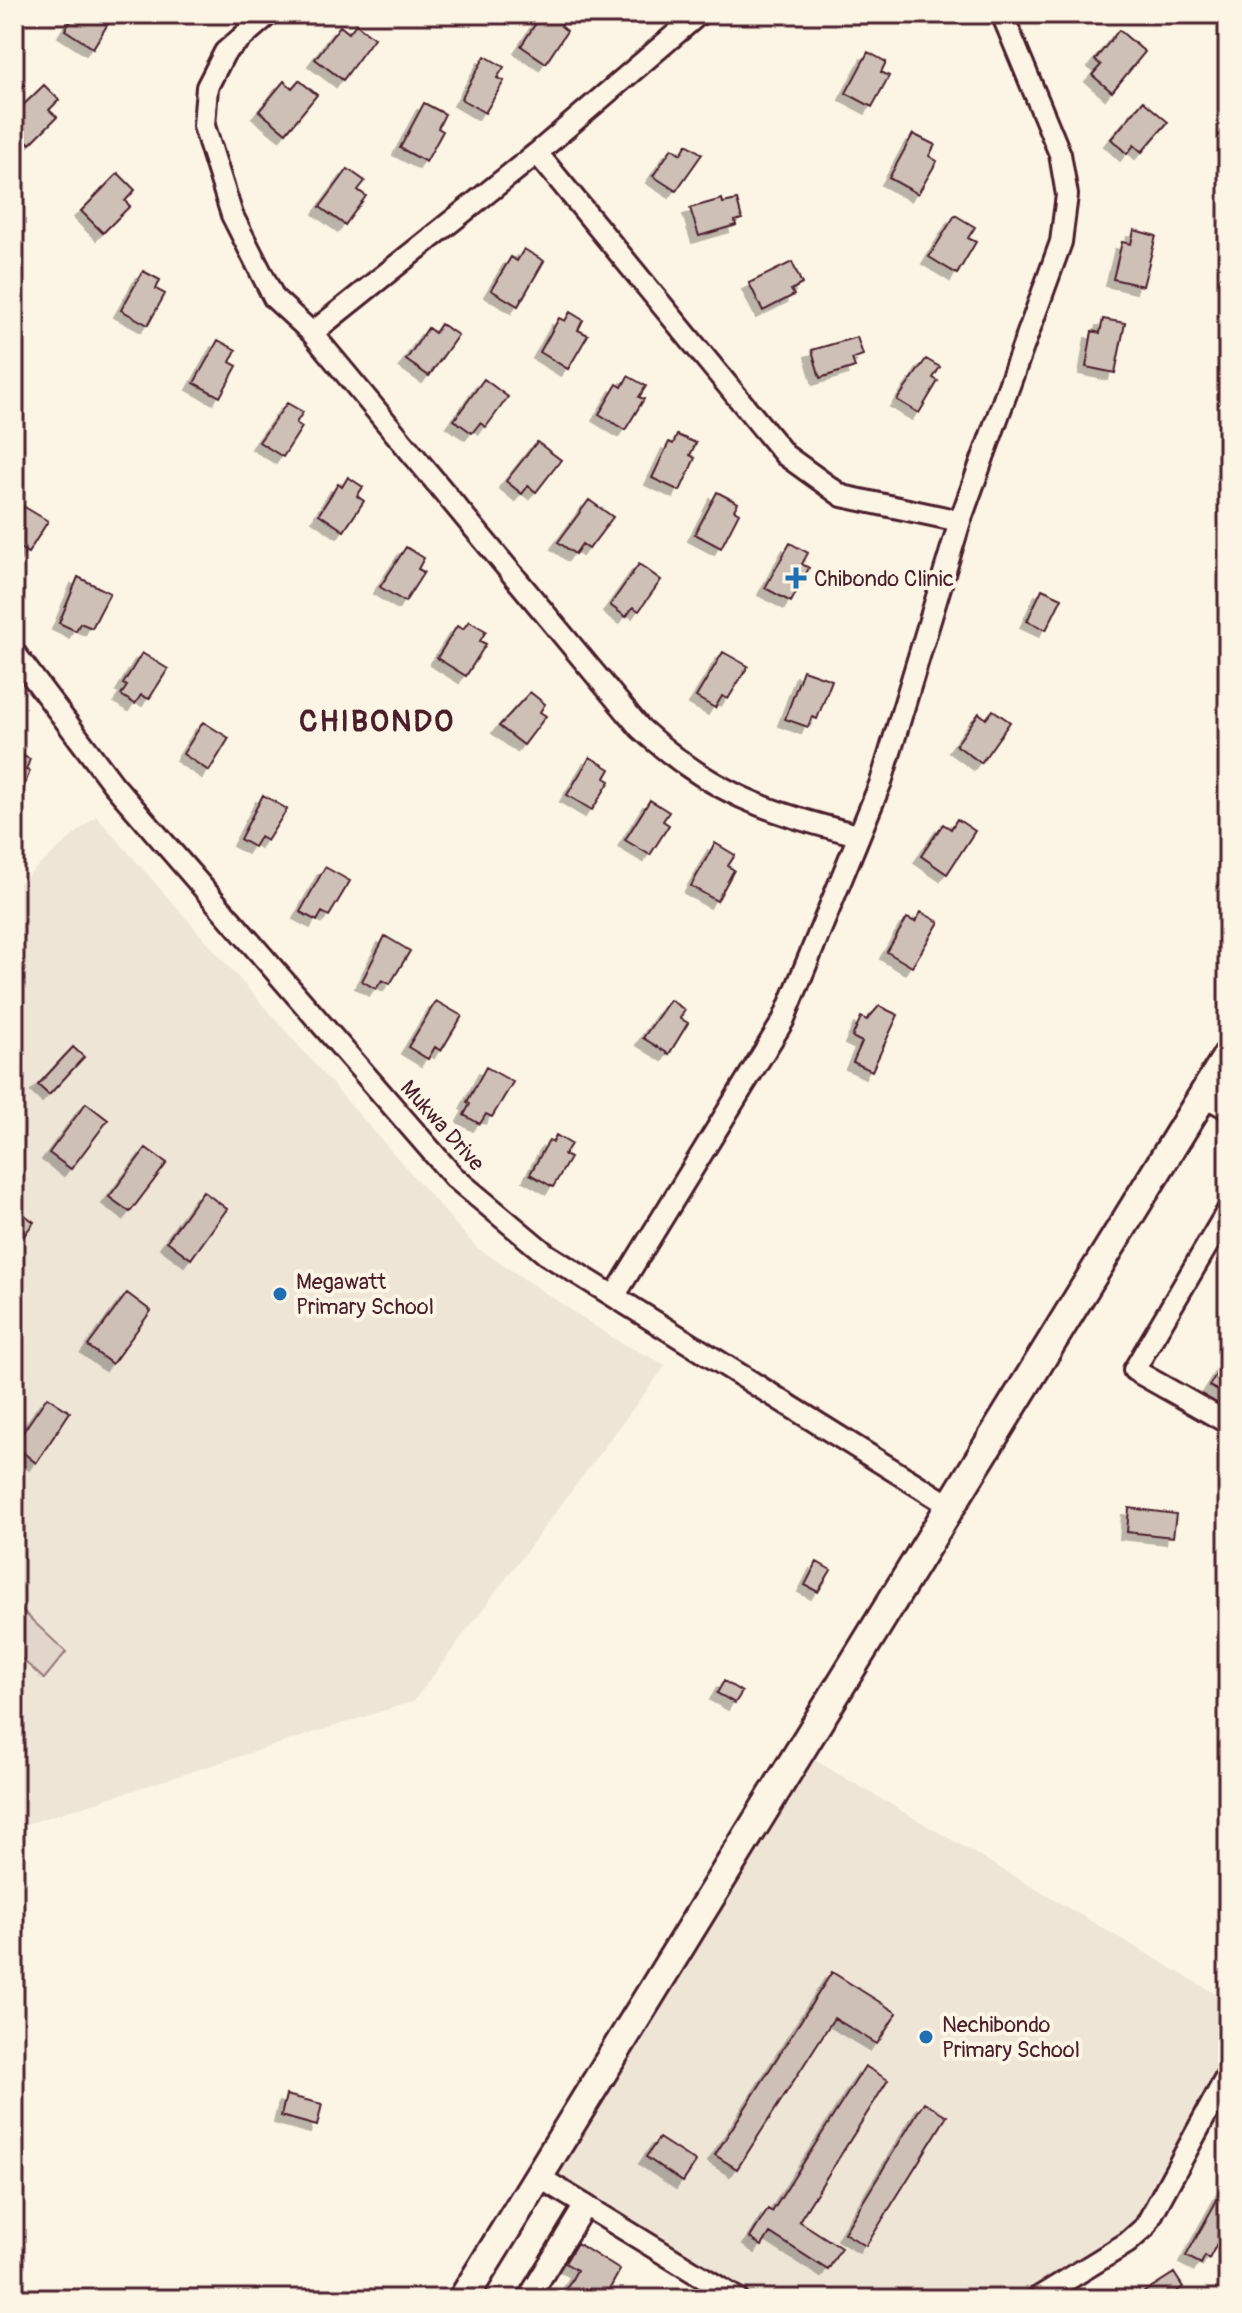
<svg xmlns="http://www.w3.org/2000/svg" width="1242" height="2313" viewBox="0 0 1242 2313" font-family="Pangolin,sans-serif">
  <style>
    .built { fill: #eee5d7 }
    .green { fill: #e2d5ca; stroke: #967a7a; stroke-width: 2 }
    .building { fill: #cfc0b7; stroke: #4a1f2b; stroke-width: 2; filter: url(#shadow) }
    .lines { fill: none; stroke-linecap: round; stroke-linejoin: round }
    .street-casing { stroke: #4a1f2b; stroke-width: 26 }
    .secondary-casing { stroke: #4a1f2b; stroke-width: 34 }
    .street { stroke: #fcf5e5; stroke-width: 20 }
    .secondary { stroke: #fcf5e5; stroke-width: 28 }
    .poi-dot { fill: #1f6fb2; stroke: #fcf5e5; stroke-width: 3 }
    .labels { text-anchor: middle; stroke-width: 8; stroke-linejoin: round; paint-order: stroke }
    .poi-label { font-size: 22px; fill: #4a1f2b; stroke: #fcf5e5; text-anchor: start }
    .street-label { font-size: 22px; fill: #4a1f2b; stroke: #fcf5e5 }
    .district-label { font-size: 30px; font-weight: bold; letter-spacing: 2px; fill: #4a1f2b; stroke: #fcf5e5 }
  </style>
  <defs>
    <filter id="shadow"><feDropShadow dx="-7" dy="7" stdDeviation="0" flood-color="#0004"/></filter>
  </defs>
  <rect width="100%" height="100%" fill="#fcf5e5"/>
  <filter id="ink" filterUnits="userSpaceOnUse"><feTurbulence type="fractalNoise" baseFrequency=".0125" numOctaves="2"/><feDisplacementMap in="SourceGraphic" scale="16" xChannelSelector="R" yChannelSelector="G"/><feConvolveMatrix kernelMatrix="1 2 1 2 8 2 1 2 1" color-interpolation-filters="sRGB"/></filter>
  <g filter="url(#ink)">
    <path class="built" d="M 96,816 L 476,1247 L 616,1340 L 666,1365 L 414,1701 L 14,1828 L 14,887 Z
      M 799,1751 L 1228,2001 L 1228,2074 L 1145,2227 L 1036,2299 L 738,2299 L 539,2177 Z"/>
    <path class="green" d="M 14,1603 L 66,1652 L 44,1679 L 14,1652 Z"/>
    <path class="building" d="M 75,14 L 114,14 L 93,48 L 65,30 Z
      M 542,14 L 569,14 L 561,26 L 567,31 L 546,63 L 521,46 Z
      M 356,24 L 374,38 L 343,80 L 315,59 L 340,26 L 349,33 Z
      M 1119,30 L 1145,52 L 1112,92 L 1092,75 L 1101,65 L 1095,60 Z
      M 868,52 L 886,62 L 881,72 L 889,76 L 872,107 L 846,93 Z
      M 485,56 L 504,67 L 497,78 L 504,81 L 485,113 L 461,99 Z
      M 299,80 L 317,95 L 286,133 L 259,111 L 284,81 L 292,88 Z
      M 44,85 L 59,100 L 49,110 L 57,117 L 30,144 L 14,128 L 14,114 Z
      M 1143,101 L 1168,122 L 1142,152 L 1134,145 L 1127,154 L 1111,139 Z
      M 424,103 L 445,114 L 438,128 L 443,131 L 426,162 L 400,148 Z
      M 913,134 L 935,145 L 929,156 L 937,161 L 918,194 L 889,178 Z
      M 687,144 L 702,154 L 676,191 L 653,176 L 672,148 L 681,154 Z
      M 348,169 L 365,181 L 358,190 L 366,196 L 345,225 L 320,207 Z
      M 118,173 L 135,190 L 125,201 L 130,206 L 103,233 L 81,211 Z
      M 722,199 L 723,203 L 737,200 L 742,219 L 735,221 L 736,225 L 699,236 L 690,208 Z
      M 955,215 L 975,227 L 968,238 L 976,242 L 957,274 L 929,257 Z
      M 1134,230 L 1156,236 L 1143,286 L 1113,279 L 1122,242 L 1131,244 Z
      M 524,249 L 544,261 L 518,306 L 491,290 L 511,257 L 517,261 Z
      M 792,262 L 802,284 L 791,290 L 794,295 L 763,311 L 749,283 Z
      M 143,271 L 160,280 L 156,289 L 165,294 L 148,325 L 121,310 Z
      M 570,312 L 583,320 L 578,330 L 588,335 L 568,369 L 540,352 L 559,318 L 565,321 Z
      M 1103,319 L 1125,323 L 1115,373 L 1086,367 L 1092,331 L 1100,333 Z
      M 441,324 L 458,335 L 429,376 L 406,360 L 428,328 L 435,333 Z
      M 857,337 L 863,355 L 852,359 L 855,367 L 820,378 L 812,350 Z
      M 218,340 L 236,350 L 230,362 L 237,366 L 220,397 L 194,383 Z
      M 926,359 L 940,367 L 933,378 L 938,381 L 919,413 L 897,400 Z
      M 628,376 L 646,386 L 639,397 L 644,399 L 625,430 L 599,414 L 617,384 L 622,387 Z
      M 484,379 L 508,397 L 486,427 L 480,423 L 472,433 L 454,420 Z
      M 287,403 L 303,412 L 296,423 L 302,427 L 283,457 L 259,442 Z
      M 677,435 L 696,443 L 690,455 L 695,458 L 680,491 L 652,478 L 669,442 L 673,444 Z
      M 537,442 L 561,460 L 536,492 L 528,486 L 522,494 L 506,481 Z
      M 348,477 L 363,487 L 357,496 L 364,501 L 344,531 L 319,514 L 338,484 L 342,487 Z
      M 717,492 L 738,503 L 734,510 L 739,513 L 721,548 L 695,534 Z
      M 589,500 L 613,517 L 589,549 L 582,544 L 575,554 L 558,542 Z
      M 23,506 L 48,521 L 28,553 L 14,544 L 14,520 Z
      M 790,543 L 808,553 L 802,564 L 809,568 L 791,602 L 765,588 Z
      M 406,547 L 424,558 L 418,569 L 424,572 L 405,602 L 380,587 Z
      M 639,564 L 661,580 L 639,611 L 633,607 L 626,617 L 610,605 Z
      M 78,577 L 110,593 L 92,628 L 80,623 L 76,631 L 59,623 Z
      M 1042,589 L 1062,598 L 1046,630 L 1027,621 Z
      M 469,621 L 486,631 L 480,641 L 486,644 L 466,676 L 437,658 L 457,626 L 463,629 Z
      M 723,652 L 748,666 L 728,699 L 722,696 L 715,708 L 696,697 Z
      M 142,653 L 168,669 L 149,699 L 141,695 L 135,704 L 121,695 L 127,686 L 123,684 Z
      M 803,670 L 832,680 L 817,719 L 812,717 L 808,727 L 785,719 Z
      M 530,692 L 545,704 L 540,712 L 546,716 L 524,745 L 499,726 Z
      M 993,710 L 1010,722 L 981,763 L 956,745 L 979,713 L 986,719 Z
      M 203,722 L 229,738 L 209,771 L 183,754 Z
      M 14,752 L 30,759 L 26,770 L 30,771 L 15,810 Z
      M 590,757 L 610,769 L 605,778 L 610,781 L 592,810 L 567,795 Z
      M 263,795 L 287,809 L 267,841 L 260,837 L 254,847 L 240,839 Z
      M 650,800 L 669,812 L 663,821 L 669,825 L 650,855 L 625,840 Z
      M 957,819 L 975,831 L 947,874 L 921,856 L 943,824 L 951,829 Z
      M 715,843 L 735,855 L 728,866 L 734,870 L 717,901 L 691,886 Z
      M 325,867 L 350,881 L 329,916 L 322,912 L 317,921 L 300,912 Z
      M 921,912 L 939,922 L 912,967 L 887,952 L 907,918 L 915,922 Z
      M 385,936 L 410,951 L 390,984 L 382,980 L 376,989 L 362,981 Z
      M 670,1000 L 685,1010 L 680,1018 L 688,1023 L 669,1054 L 643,1038 Z
      M 436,1001 L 462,1016 L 441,1051 L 435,1047 L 428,1059 L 408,1047 Z
      M 879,1006 L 898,1015 L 872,1071 L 853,1062 L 862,1042 L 852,1037 L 861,1017 L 867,1020 Z
      M 73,1047 L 84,1057 L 49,1095 L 38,1085 Z
      M 486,1067 L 513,1082 L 492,1117 L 486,1114 L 480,1124 L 464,1115 L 470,1104 L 467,1102 Z
      M 86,1103 L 108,1120 L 71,1169 L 49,1153 Z
      M 556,1135 L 571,1144 L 564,1155 L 570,1158 L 553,1187 L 530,1174 L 549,1140 L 553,1142 Z
      M 146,1148 L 167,1163 L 130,1212 L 109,1197 Z
      M 203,1191 L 227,1209 L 191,1259 L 167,1241 Z
      M 14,1207 L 34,1222 L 14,1249 Z
      M 127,1293 L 151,1311 L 112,1364 L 88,1346 Z
      M 1228,1355 L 1228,1396 L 1209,1386 Z
      M 47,1397 L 70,1412 L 36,1463 L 14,1445 Z
      M 1129,1508 L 1176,1514 L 1173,1537 L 1127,1532 Z
      M 817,1562 L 831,1570 L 818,1592 L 805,1585 Z
      M 724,1681 L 742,1692 L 735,1703 L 717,1693 Z
      M 832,1972 L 897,2013 L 877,2044 L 834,2018 L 737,2169 L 715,2155 Z
      M 865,2066 L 888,2080 L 799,2221 L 841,2248 L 828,2270 L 770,2233 L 762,2246 L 750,2238 L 768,2209 L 772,2212 Z
      M 286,2095 L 322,2104 L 317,2126 L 281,2116 Z
      M 924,2102 L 947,2116 L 866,2246 L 844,2233 Z
      M 659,2138 L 696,2162 L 683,2182 L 646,2157 Z
      M 1228,2180 L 1228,2240 L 1221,2236 L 1209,2259 L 1205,2256 L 1201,2264 L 1186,2256 Z
      M 577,2243 L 620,2270 L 604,2299 L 561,2299 L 577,2270 L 565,2263 Z
      M 1174,2273 L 1183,2287 L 1177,2291 L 1182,2299 L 1133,2299 Z"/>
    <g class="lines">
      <g class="street-casing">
        <path id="street" d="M 269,14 L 225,52 L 207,87 L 204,126 L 232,215 L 274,298 L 312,333 L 640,728 C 711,793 767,812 858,835
          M 537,153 L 785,455 L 842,496 L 960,521
          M 312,333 L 537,153 L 699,14
          M 14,652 L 113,784 L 454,1177 L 546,1254 L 949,1505
          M 1203,1095 L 1228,1109
          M 1228,1210 L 1134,1370 L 1228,1423
          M 615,1295 L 783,1021 L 881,782 L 960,521 L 1061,242 L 1067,195 L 1060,154 L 1002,14
          M 539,2177 L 738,2299
          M 528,2299 L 585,2205
          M 1036,2299 L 1127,2243 L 1145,2227 L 1228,2074"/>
      </g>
      <g class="secondary-casing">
        <path id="secondary" d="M 463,2299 L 1228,1055"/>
      </g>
      <use href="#street" class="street"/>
      <use href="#secondary" class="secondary"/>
    </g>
  </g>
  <g class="poi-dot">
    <path d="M792 566h8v8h8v8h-8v8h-8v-8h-8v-8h8z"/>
    <circle cx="280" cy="1294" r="8"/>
    <circle cx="926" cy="2037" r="8"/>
  </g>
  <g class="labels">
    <g class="poi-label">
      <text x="814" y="586">Chibondo Clinic</text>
      <text x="296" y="1289">Megawatt<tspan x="296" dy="25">Primary School</tspan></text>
      <text x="942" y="2032">Nechibondo<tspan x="942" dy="25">Primary School</tspan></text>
    </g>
    <g class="street-label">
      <text transform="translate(443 1125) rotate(48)" y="8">Mukwa Drive</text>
    </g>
    <g class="district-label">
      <text x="377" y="731">CHIBONDO</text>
    </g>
  </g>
  <rect width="1242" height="2313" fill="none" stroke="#fcf5e5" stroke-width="48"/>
  <rect x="24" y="24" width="1194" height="2265" fill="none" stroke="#4a1f2b" stroke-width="3" filter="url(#ink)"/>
</svg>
